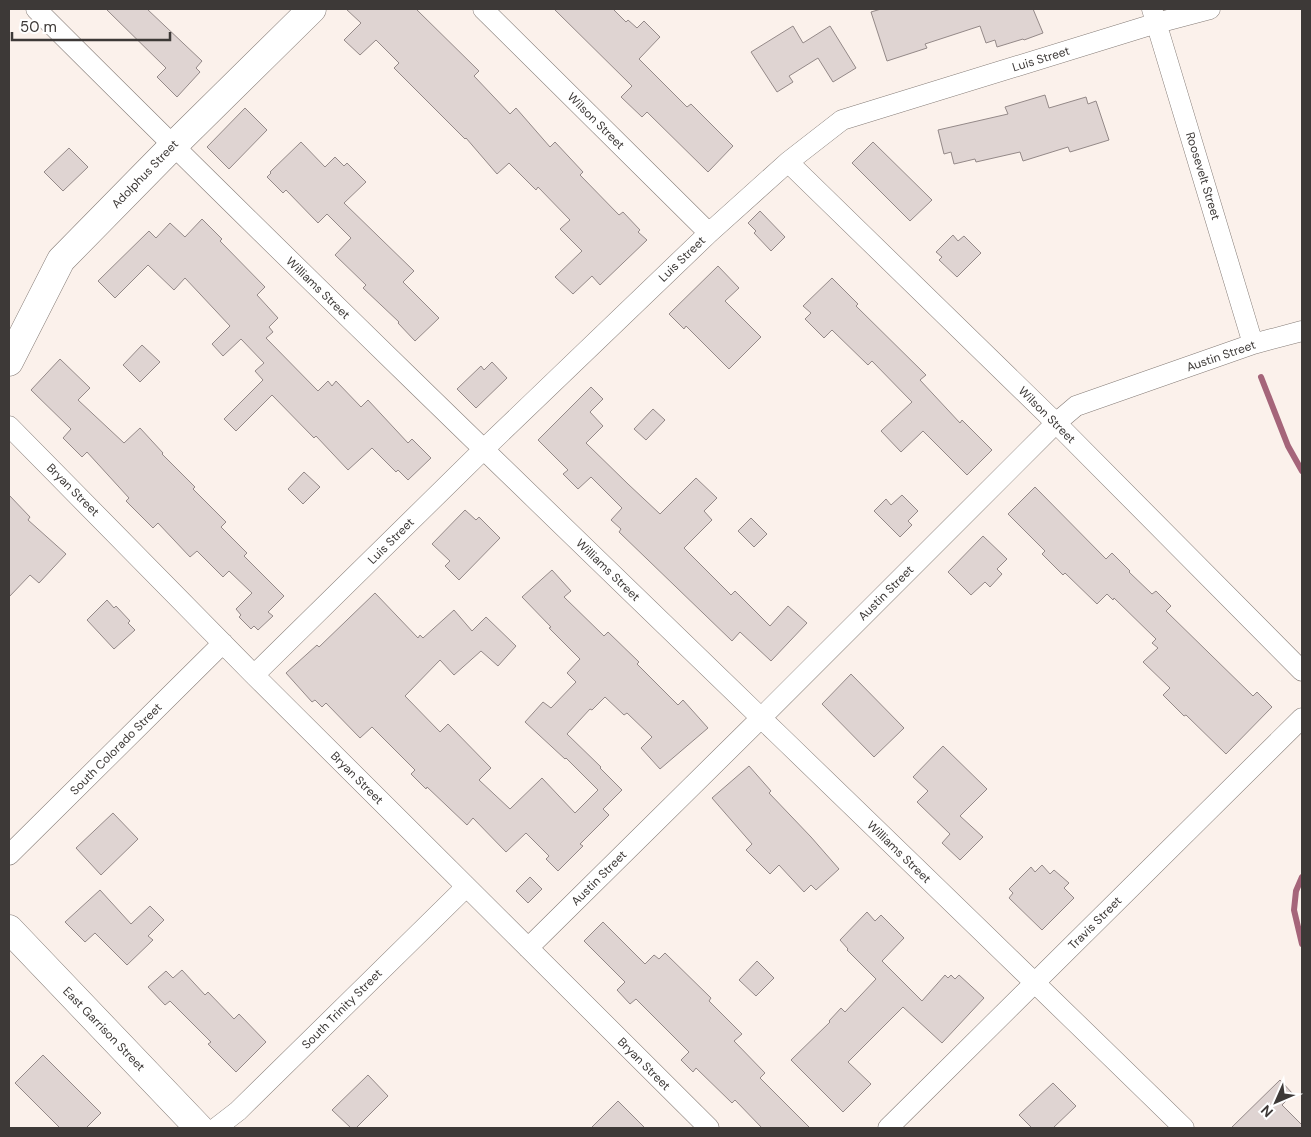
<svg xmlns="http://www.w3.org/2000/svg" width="1311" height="1137" viewBox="0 0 1311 1137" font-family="'DM Sans',sans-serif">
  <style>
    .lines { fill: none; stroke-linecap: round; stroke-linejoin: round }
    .stream { stroke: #a5657a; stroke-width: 6 }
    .building { fill: #dfd4d2; stroke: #948988 }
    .street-casing { stroke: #847b76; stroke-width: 21 }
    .secondary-casing { stroke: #847b76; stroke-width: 29 }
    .primary-casing { stroke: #847b76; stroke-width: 29 }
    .street { stroke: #fff; stroke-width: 20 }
    .secondary { stroke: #fff; stroke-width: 28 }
    .primary { stroke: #fff; stroke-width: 28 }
    .labels { text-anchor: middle; stroke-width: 4; stroke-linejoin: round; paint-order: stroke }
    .street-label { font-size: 12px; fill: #3d3937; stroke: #fff }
  </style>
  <rect width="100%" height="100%" fill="#fbf1eb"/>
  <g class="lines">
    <path class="stream" d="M 1261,377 L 1288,446 L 1302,471
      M 1302,877 L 1296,891 L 1294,910 L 1302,944"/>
  </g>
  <path class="building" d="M 106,9 L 147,9 L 202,61 L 196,68 L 200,72 L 177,97 L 157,77 L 166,68 Z
    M 346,9 L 416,9 L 479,71 L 474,76 L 510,114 L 516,108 L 550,147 L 555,142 L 583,172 L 580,175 L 619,215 L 623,212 L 640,230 L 638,232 L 647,240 L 600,285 L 592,276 L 573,294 L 555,277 L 582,251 L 560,229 L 570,220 L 538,187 L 536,190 L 509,163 L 497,174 L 466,138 L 465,139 L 394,68 L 399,63 L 376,40 L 360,55 L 344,40 L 361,23 Z
    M 554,9 L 613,9 L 626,22 L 628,20 L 637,28 L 644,21 L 660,37 L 639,59 L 687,107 L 691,104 L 733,146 L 708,172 L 647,112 L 642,117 L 621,97 L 632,86 Z
    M 881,9 L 1033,9 L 1043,33 L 1024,40 L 1023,39 L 997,47 L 995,40 L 986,43 L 980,26 L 925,44 L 927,48 L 887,61 L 871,12 Z
    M 793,26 L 803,43 L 830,26 L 856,68 L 833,82 L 818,58 L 789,76 L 793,82 L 777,92 L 751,52 Z
    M 1045,95 L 1049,108 L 1086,97 L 1088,104 L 1096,101 L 1109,140 L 1070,152 L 1068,147 L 1023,161 L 1020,152 L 976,162 L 975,159 L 954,164 L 951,152 L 944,154 L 938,130 L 1008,114 L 1005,107 Z
    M 245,108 L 267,130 L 229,169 L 207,147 Z
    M 301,142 L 325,167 L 335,157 L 344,166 L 347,163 L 366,182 L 344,203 L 414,271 L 403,282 L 439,318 L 415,341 L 398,323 L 399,322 L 363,288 L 366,285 L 335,255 L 351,238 L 327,214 L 318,223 L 286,190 L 283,193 L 267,177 L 271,173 L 270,172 Z
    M 873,142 L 932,200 L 910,221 L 852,163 Z
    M 69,148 L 88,167 L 63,191 L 44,172 Z
    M 760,211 L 785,237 L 771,251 L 754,233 L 756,231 L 748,223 Z
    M 202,219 L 222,239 L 220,241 L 265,287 L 257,295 L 278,318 L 269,327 L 273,332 L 266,338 L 318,391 L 328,381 L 332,386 L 336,381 L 361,407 L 368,400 L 408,443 L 412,439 L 431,458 L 408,480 L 398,470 L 396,472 L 372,448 L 348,470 L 316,436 L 314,438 L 272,395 L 236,431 L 224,419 L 263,380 L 255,371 L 264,363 L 241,339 L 223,356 L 212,344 L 230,326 L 185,278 L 174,290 L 148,265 L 115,298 L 98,281 L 149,231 L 156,238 L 170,223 L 185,237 Z
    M 953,235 L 958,241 L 964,236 L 981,253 L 957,277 L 939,260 L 942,257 L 936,252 Z
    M 718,266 L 739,288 L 725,301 L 761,337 L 729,369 L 686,326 L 684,329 L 669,314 Z
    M 832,278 L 858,304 L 856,306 L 926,375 L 920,380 L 960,423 L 962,420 L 992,450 L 967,475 L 923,431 L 901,452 L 881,431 L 912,402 L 872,361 L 868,365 L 832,330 L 824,338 L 805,319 L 811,313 L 803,306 Z
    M 142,345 L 160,362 L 140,382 L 123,365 Z
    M 60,359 L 90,388 L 78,400 L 124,443 L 140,428 L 163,453 L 162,454 L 195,487 L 193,489 L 226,522 L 221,527 L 247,553 L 244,556 L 284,596 L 268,612 L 273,616 L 258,630 L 254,626 L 251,629 L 239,617 L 241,615 L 236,609 L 252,593 L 229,571 L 223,577 L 197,551 L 190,557 L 158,523 L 153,528 L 126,501 L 129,498 L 87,452 L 82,457 L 63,438 L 71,429 L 31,390 Z
    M 492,362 L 507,378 L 476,408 L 457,389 L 481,366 L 484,370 Z
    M 591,387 L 603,399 L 590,412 L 603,426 L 586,443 L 628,484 L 660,514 L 696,478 L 717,498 L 704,511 L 712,520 L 684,548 L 731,595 L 735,591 L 770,626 L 788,606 L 807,623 L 771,661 L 740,632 L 732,641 L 619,532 L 621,529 L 611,520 L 622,508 L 591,477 L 578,489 L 563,474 L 568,470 L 538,440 Z
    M 653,409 L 665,420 L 646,440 L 634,429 Z
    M 304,472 L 320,487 L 303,504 L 288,489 Z
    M 1035,487 L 1106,559 L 1112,553 L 1130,571 L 1129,572 L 1152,594 L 1156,591 L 1171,606 L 1166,611 L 1253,696 L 1257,692 L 1272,707 L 1226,754 L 1186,715 L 1184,716 L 1163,695 L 1170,688 L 1143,662 L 1158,648 L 1152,643 L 1156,639 L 1114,598 L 1113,600 L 1107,594 L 1097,604 L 1065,573 L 1063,575 L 1042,554 L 1045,551 L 1008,514 Z
    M 9,495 L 30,517 L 28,520 L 66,554 L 39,583 L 30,575 L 9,597 Z
    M 902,495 L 918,511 L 908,521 L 912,525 L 900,537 L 874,511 L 886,499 L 891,505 Z
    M 465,510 L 476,520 L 479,517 L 500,538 L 459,580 L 445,566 L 450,561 L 432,544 Z
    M 751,518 L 767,534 L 754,547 L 738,531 Z
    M 983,536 L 1007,559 L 997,569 L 1002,574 L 990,587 L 985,582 L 971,595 L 948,572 Z
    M 552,570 L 571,591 L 564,597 L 604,636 L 608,632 L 639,662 L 637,664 L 678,705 L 683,700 L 708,728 L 660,769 L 641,748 L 652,737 L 627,713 L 624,715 L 605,697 L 592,710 L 590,709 L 567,734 L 601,767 L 600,768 L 622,790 L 603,809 L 609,815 L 580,844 L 583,846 L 558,871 L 546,859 L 549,856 L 526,833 L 506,852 L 473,818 L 467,825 L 427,787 L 426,789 L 411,774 L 415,770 L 372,727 L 360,738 L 326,703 L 322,707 L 315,700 L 312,702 L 286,673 L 317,645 L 319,647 L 375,593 L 418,638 L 420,635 L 423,638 L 454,610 L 472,631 L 486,617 L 516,646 L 498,666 L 481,651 L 454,675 L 440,660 L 405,696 L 440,732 L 448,724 L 491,768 L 479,780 L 510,809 L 542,778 L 575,813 L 598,790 L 566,758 L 565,759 L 525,722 L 543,702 L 551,708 L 576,682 L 567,673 L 580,659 L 549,628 L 551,627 L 522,597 Z
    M 107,600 L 114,608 L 116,606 L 130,621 L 128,623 L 135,630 L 114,649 L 87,620 Z
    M 851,674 L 904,728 L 874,757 L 822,704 Z
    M 943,746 L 987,789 L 960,816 L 983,837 L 960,860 L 942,843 L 950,834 L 917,802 L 928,791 L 913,777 Z
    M 749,766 L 771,791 L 769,793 L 811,837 L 839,869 L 816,890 L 811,885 L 804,892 L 779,865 L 770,874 L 746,850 L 752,844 L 712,798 Z
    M 113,813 L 138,839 L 101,875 L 76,848 Z
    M 1042,865 L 1050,874 L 1054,870 L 1069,883 L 1064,888 L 1074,898 L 1042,930 L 1009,898 L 1013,893 L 1009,889 L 1031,867 L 1035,872 Z
    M 530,877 L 542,889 L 528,903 L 516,891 Z
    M 100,890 L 131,924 L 150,906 L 164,920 L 148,936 L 153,940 L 127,965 L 95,933 L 85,942 L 65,922 Z
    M 867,912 L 875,921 L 881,915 L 904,938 L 882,961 L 922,1001 L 945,975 L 948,978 L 951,975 L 955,979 L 959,975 L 984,998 L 942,1043 L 903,1007 L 848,1062 L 871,1084 L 843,1112 L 791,1060 L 830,1022 L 829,1021 L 841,1008 L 845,1012 L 876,979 L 847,950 L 848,949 L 840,940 Z
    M 603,922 L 645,964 L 654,955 L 659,959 L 665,953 L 711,998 L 709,1001 L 742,1034 L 734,1041 L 765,1073 L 760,1078 L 810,1128 L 762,1128 L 735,1100 L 732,1103 L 696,1068 L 693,1072 L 681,1060 L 689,1052 L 636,999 L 630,1004 L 617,990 L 625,982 L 584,941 Z
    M 757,961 L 774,978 L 756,996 L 739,980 Z
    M 182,970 L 205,995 L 208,992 L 234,1019 L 239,1014 L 266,1042 L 236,1072 L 208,1044 L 211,1042 L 170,1001 L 165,1005 L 148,987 L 166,971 L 173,978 Z
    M 43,1055 L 101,1113 L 86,1128 L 60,1128 L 15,1083 Z
    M 368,1075 L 388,1096 L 356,1128 L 351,1128 L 332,1110 Z
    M 1280,1080 L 1293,1094 L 1282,1105 L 1302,1125 L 1302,1128 L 1231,1128 Z
    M 1053,1083 L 1076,1106 L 1053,1128 L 1032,1128 L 1019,1115 Z
    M 618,1101 L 645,1128 L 591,1128 Z"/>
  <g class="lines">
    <g class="street-casing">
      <path id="street" d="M 36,9 C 414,387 802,755 1184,1128
        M 483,9 L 709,233
        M 1152,9 L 1253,344
        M 788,162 L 1056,423 L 1302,671
        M 9,426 L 254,675 L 709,1128
        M 254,675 L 484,449 L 709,233 L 788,162 L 842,120 L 1157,23 L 1210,9
        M 9,855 L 223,643
        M 528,948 L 761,718 L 1056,423 L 1076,406 L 1253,344 L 1302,331
        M 216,1128 L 238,1111 L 466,887
        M 888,1128 L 1302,718"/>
    </g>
    <g class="secondary-casing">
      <path id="secondary" d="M 9,362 L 61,260 L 173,146 L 312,9"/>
    </g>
    <g class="primary-casing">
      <path id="primary" d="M 9,929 L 199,1128"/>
    </g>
    <use href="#street" class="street"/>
    <use href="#secondary" class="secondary"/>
    <use href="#primary" class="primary"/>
  </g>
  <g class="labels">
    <g class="street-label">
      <text transform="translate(1041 59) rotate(-17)" y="4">Luis Street</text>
      <text transform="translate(596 121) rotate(45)" y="4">Wilson Street</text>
      <text transform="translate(145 174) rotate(-46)" y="4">Adolphus Street</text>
      <text transform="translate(1203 176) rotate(73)" y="4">Roosevelt Street</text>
      <text transform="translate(682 259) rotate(-44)" y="4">Luis Street</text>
      <text transform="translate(318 288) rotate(44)" y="4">Williams Street</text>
      <text transform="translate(1221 356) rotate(-19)" y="4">Austin Street</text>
      <text transform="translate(1047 415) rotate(45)" y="4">Wilson Street</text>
      <text transform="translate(73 490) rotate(45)" y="4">Bryan Street</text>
      <text transform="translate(391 541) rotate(-45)" y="4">Luis Street</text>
      <text transform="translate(608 570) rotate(44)" y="4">Williams Street</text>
      <text transform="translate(886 593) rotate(-45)" y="4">Austin Street</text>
      <text transform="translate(116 749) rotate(-45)" y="4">South Colorado Street</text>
      <text transform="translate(357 778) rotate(45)" y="4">Bryan Street</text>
      <text transform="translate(899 852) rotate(44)" y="4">Williams Street</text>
      <text transform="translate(599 878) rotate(-45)" y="4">Austin Street</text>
      <text transform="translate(1095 923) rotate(-45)" y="4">Travis Street</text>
      <text transform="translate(342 1009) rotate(-45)" y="4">South Trinity Street</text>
      <text transform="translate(104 1029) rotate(46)" y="4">East Garrison Street</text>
      <text transform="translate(644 1064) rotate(45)" y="4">Bryan Street</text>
    </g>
  </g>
  <rect width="1311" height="1137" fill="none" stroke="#3d3937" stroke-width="20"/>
  <g transform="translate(1276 1102) rotate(225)" stroke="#ffffff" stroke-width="4" paint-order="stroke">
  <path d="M0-4L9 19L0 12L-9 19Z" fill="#3d3937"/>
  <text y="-8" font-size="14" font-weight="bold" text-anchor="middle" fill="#3d3937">N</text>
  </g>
  <path d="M12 32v8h158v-8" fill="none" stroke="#3d3937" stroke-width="2.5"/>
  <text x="20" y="32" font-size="15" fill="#3d3937" stroke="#ffffff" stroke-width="4" paint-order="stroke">50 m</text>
</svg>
